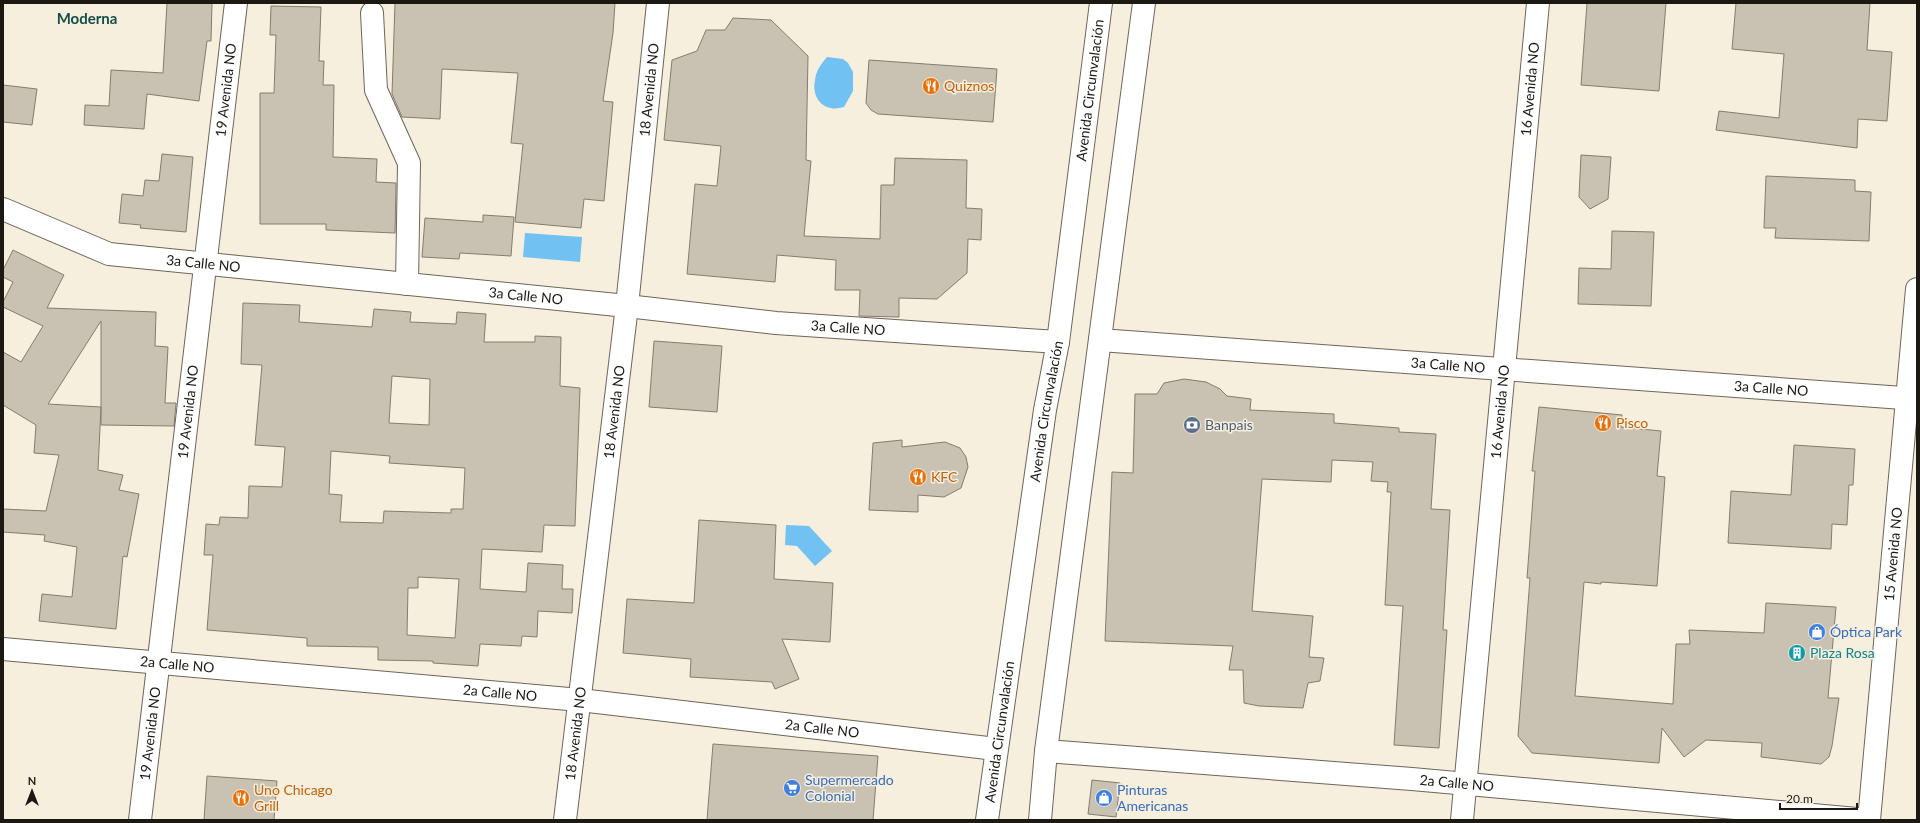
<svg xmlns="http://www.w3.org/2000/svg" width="1920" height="823" viewBox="0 0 1920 823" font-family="Lato,sans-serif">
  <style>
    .water { fill: #72c1f3 }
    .building { fill: #c9c2b3; stroke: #847d6f; fill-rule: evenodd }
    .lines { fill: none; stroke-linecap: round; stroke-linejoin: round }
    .minor-casing { stroke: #6d6658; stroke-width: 24 }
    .highway-casing { stroke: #6d6658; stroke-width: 24 }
    .minor { stroke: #fff; stroke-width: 22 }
    .highway { stroke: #fff; stroke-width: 22 }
    .labels { text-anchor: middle; stroke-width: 3; stroke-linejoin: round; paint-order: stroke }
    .food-label { font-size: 14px; fill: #c56008; stroke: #f6efde; text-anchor: start }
    .street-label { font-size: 14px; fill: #1c1913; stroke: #f6efde }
    .service-label { font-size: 14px; fill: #4e5e75; stroke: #f6efde; text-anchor: start }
    .shop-label { font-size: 14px; fill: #366cbe; stroke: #f6efde; text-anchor: start }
    .culture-label { font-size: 14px; fill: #0d838f; stroke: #f6efde; text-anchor: start }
    .neighbourhood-label { font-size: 15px; font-weight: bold; fill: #144e46; stroke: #f6efde }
  </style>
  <rect width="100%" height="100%" fill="#f6efde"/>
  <path class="water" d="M 827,57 L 843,59 L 848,63 L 853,72 L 853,91 L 844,107 C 825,113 811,99 815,80 C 816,71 821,64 827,57 Z
    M 525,233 L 582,237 L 580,262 L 523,257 Z
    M 786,525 L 809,526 L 832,551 L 815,566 L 797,546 L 785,545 Z"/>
  <path class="building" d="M 167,3 L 212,3 L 211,41 L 207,41 L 199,101 L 147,94 L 144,129 L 84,125 L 85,105 L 109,106 L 111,70 L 163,73 Z
    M 395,3 L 615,3 L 613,33 L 603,101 L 613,102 L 604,201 L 584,199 L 581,228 L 515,222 L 523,144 L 511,143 L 518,73 L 442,69 L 440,119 L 402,117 L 392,94 Z
    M 1587,3 L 1666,3 L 1659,91 L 1581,85 Z
    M 1736,3 L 1870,3 L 1867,50 L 1892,52 L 1887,121 L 1858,119 L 1857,148 L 1716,130 L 1719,111 L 1779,118 L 1784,54 L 1732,49 Z
    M 271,6 L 321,7 L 319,61 L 324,61 L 323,85 L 334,85 L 333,157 L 377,159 L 376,182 L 396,183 L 395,233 L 326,230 L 326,224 L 260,224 L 260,93 L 274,93 L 276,35 L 270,35 Z
    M 733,18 L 771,20 L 808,56 L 806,160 L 811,161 L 804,236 L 880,239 L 881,185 L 894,185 L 895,158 L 967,160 L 966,208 L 982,209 L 981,240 L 968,239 L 967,273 L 937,299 L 899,298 L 899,317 L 859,316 L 860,290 L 835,290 L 836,260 L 777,255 L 775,282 L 687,274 L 695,184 L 717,186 L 721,146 L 664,140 L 672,60 L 697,51 L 706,30 L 725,30 Z
    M 869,60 L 997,69 L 993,122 L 878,114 L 871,110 L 866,103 Z
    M 3,85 L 37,89 L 32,125 L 3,122 Z
    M 162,154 L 193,157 L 186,232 L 140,228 L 141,225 L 119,223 L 122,194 L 143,196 L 145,180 L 159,181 Z
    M 1581,155 L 1611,157 L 1608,199 L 1590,209 L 1579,197 Z
    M 1766,176 L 1855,180 L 1855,191 L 1871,192 L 1869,241 L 1775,238 L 1776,228 L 1764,228 Z
    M 483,215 L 514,217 L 511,256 L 460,253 L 459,259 L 422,257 L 425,218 L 483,222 Z
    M 1612,231 L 1654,232 L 1651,306 L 1578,304 L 1579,268 L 1611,269 Z
    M 13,250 L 64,275 L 47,308 L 156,312 L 155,346 L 168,347 L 165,403 L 176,403 L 174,426 L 101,425 L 101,321 L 48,404 L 101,407 L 98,470 L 123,475 L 119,490 L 139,494 L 127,557 L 123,556 L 116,629 L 39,621 L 42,594 L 72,597 L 77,547 L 44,541 L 45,535 L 3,532 L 3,509 L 46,511 L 59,455 L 34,453 L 36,425 L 3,405 L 3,352 L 21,362 L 43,326 L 3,307 L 3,302 L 13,282 L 3,277 L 3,270 Z
    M 243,303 L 300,305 L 299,322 L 372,327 L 374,309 L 411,312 L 410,322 L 456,324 L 457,312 L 486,314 L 484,342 L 535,342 L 535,336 L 561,337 L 560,386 L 580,388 L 575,526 L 544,525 L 542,552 L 482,549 L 480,589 L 526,592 L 528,563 L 563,565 L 562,589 L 573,589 L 572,613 L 538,611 L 537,637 L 522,636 L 521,646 L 480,644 L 478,666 L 433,663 L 433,661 L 378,660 L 378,647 L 307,646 L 307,638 L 207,630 L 213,555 L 204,555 L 206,524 L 219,525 L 220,517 L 248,518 L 249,486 L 282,487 L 285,447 L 255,445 L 262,365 L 241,364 ZM 392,376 L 430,379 L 429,425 L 389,423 ZM 331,451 L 390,456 L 389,463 L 465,468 L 463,509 L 451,509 L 451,513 L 384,511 L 383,523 L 340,522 L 342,495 L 329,494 ZM 418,577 L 459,579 L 455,638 L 407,635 L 408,588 L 418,588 Z
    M 654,341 L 722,346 L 717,412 L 649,407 Z
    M 1184,379 L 1206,382 L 1220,389 L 1227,396 L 1251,399 L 1250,410 L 1334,414 L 1334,423 L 1399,428 L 1399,432 L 1436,434 L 1431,509 L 1450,510 L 1443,630 L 1447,630 L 1439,748 L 1394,745 L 1403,606 L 1385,605 L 1391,492 L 1387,492 L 1388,482 L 1371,481 L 1373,462 L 1332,460 L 1331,482 L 1262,479 L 1252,611 L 1313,616 L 1309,657 L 1324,658 L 1320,681 L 1308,683 L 1303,708 L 1259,706 L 1244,703 L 1243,670 L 1229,670 L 1233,646 L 1105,641 L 1112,472 L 1133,473 L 1135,394 L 1157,394 L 1164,383 Z
    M 1539,407 L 1622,415 L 1621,427 L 1661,431 L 1657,476 L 1665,477 L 1657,586 L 1601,582 L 1601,584 L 1584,582 L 1575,696 L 1673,704 L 1676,644 L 1690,644 L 1689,630 L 1764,633 L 1766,603 L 1836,607 L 1828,698 L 1839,698 L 1832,746 L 1829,757 L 1821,764 L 1761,757 L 1762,743 L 1706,740 L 1684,757 L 1662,728 L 1659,763 L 1532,753 L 1518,736 L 1530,578 L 1527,578 L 1535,471 L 1532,471 Z
    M 902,440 L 902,447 L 945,442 L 960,448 L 966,457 L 968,467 L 961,488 L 944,497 L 918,495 L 918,512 L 869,510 L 873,443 Z
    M 1794,445 L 1855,449 L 1853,485 L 1849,485 L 1847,525 L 1832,524 L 1831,549 L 1728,543 L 1731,491 L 1791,495 Z
    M 699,520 L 776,525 L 774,579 L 833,583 L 830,642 L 782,639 L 799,679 L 775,689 L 772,682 L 690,677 L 691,659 L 623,653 L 627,599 L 694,603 Z
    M 713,744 L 878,756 L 873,820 L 707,820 Z
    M 207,776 L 277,781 L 274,820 L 204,820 Z
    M 1092,780 L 1120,783 L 1116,817 L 1088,814 Z"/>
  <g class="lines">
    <g class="minor-casing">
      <g id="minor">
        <path d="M 372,13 L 376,90 L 409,163 L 407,284"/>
        <path id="s1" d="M 3,209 L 109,254 L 627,306 L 776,323 L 1058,342"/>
        <path id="s2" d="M 1100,340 L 1917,399"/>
        <path id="s3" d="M 3,649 L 580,700 L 996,749"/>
        <path id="s4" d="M 1046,751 L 1412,779 L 1868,820"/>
        <path id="s5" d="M 140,820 L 236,3"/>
        <path id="s6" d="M 565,820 L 627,306 L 658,3"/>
        <path id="s7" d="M 1462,820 L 1538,3"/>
        <path id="s8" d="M 1869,820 L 1917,289"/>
      </g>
    </g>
    <g class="highway-casing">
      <g id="highway">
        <path id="s9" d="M 987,820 L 1045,410 L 1058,342 L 1101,3"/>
        <path d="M 1040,820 L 1046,751 L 1144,3"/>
      </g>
    </g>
    <use href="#minor" class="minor"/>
    <use href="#highway" class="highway"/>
  </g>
  <defs>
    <g id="restaurant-disc" transform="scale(0.9)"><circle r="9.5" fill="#e8710a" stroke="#f6efde"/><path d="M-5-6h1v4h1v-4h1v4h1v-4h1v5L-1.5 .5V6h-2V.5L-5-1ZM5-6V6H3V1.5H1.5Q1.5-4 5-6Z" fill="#fff"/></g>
    <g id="bank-disc" transform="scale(0.9)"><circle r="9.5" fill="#5c6f8a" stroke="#f6efde"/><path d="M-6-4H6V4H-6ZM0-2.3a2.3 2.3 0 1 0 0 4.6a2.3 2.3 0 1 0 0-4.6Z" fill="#fff"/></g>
    <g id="shop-disc" transform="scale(0.9)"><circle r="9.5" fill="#3f7fe0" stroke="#f6efde"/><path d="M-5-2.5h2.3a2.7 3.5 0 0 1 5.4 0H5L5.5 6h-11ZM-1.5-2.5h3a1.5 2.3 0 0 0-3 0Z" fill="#fff"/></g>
    <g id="building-disc" transform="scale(0.9)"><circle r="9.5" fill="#0f9aa8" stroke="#f6efde"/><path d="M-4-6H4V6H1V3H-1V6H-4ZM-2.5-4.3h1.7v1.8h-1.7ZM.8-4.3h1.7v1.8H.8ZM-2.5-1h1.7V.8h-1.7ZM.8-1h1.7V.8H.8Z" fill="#fff"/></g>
    <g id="supermarket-disc" transform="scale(0.9)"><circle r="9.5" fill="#3f7fe0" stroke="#f6efde"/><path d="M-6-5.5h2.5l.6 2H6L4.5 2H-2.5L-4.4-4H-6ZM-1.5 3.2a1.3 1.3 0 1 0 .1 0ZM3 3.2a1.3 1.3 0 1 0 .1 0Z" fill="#fff"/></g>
  </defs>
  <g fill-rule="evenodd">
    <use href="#restaurant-disc" x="931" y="86"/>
    <use href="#restaurant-disc" x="1603" y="423"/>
    <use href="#bank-disc" x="1192" y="425"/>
    <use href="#restaurant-disc" x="918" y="477"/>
    <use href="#shop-disc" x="1817" y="632"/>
    <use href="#building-disc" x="1797" y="653"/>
    <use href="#supermarket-disc" x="792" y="788"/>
    <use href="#restaurant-disc" x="241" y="798"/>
    <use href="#shop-disc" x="1104" y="798"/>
  </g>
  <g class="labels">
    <g class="food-label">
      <text x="944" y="91">Quiznos</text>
      <text x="1616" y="428">Pisco</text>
      <text x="931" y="482">KFC</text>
      <text x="254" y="795">Uno Chicago<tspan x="254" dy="16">Grill</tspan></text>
    </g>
    <g class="street-label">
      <text dy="5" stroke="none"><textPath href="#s7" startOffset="734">16 Avenida NO</textPath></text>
      <text dy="5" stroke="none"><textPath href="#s5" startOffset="735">19 Avenida NO</textPath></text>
      <text dy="5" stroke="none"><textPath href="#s6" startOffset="735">18 Avenida NO</textPath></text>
      <text dy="5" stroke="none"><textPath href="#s9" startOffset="737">Avenida Circunvalación</textPath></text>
      <text dy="5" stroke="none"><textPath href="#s1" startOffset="210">3a Calle NO</textPath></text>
      <text dy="5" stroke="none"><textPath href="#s1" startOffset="534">3a Calle NO</textPath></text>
      <text dy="5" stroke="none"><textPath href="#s1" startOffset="858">3a Calle NO</textPath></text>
      <text dy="5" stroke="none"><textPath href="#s2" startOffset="349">3a Calle NO</textPath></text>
      <text dy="5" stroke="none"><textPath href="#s2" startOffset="673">3a Calle NO</textPath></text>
      <text dy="5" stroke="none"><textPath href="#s7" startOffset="410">16 Avenida NO</textPath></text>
      <text dy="5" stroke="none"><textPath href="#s5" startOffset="411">19 Avenida NO</textPath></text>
      <text dy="5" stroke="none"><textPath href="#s6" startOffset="411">18 Avenida NO</textPath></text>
      <text dy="5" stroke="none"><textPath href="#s9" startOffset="413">Avenida Circunvalación</textPath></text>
      <text dy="5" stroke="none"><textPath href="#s8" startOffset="267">15 Avenida NO</textPath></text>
      <text dy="5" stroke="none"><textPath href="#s3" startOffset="175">2a Calle NO</textPath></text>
      <text dy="5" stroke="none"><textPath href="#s3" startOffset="499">2a Calle NO</textPath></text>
      <text dy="5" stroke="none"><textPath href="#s3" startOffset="823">2a Calle NO</textPath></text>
      <text dy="5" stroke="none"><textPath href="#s9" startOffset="89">Avenida Circunvalación</textPath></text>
      <text dy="5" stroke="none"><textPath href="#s5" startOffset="87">19 Avenida NO</textPath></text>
      <text dy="5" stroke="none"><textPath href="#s6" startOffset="87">18 Avenida NO</textPath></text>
      <text dy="5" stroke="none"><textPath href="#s4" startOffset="412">2a Calle NO</textPath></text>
    </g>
    <g class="service-label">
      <text x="1205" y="430">Banpais</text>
    </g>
    <g class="shop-label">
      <text x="1830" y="637">Óptica Park</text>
      <text x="805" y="785">Supermercado<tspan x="805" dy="16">Colonial</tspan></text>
      <text x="1117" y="795">Pinturas<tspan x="1117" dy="16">Americanas</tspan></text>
    </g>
    <g class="culture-label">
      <text x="1810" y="658">Plaza Rosa</text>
    </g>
    <g class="neighbourhood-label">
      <text x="87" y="24">Moderna</text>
    </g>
  </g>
  <rect width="1920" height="823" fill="none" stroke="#1c1913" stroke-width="8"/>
  <g transform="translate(32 791)" stroke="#f6efde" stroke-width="3" paint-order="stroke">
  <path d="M0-3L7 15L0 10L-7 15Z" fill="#1c1913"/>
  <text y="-6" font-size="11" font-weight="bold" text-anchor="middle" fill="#1c1913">N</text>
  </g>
  <path d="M1780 803v6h77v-6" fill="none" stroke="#1c1913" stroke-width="2"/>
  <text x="1786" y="803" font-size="12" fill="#1c1913" stroke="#f6efde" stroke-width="3" paint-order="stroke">20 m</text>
</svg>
